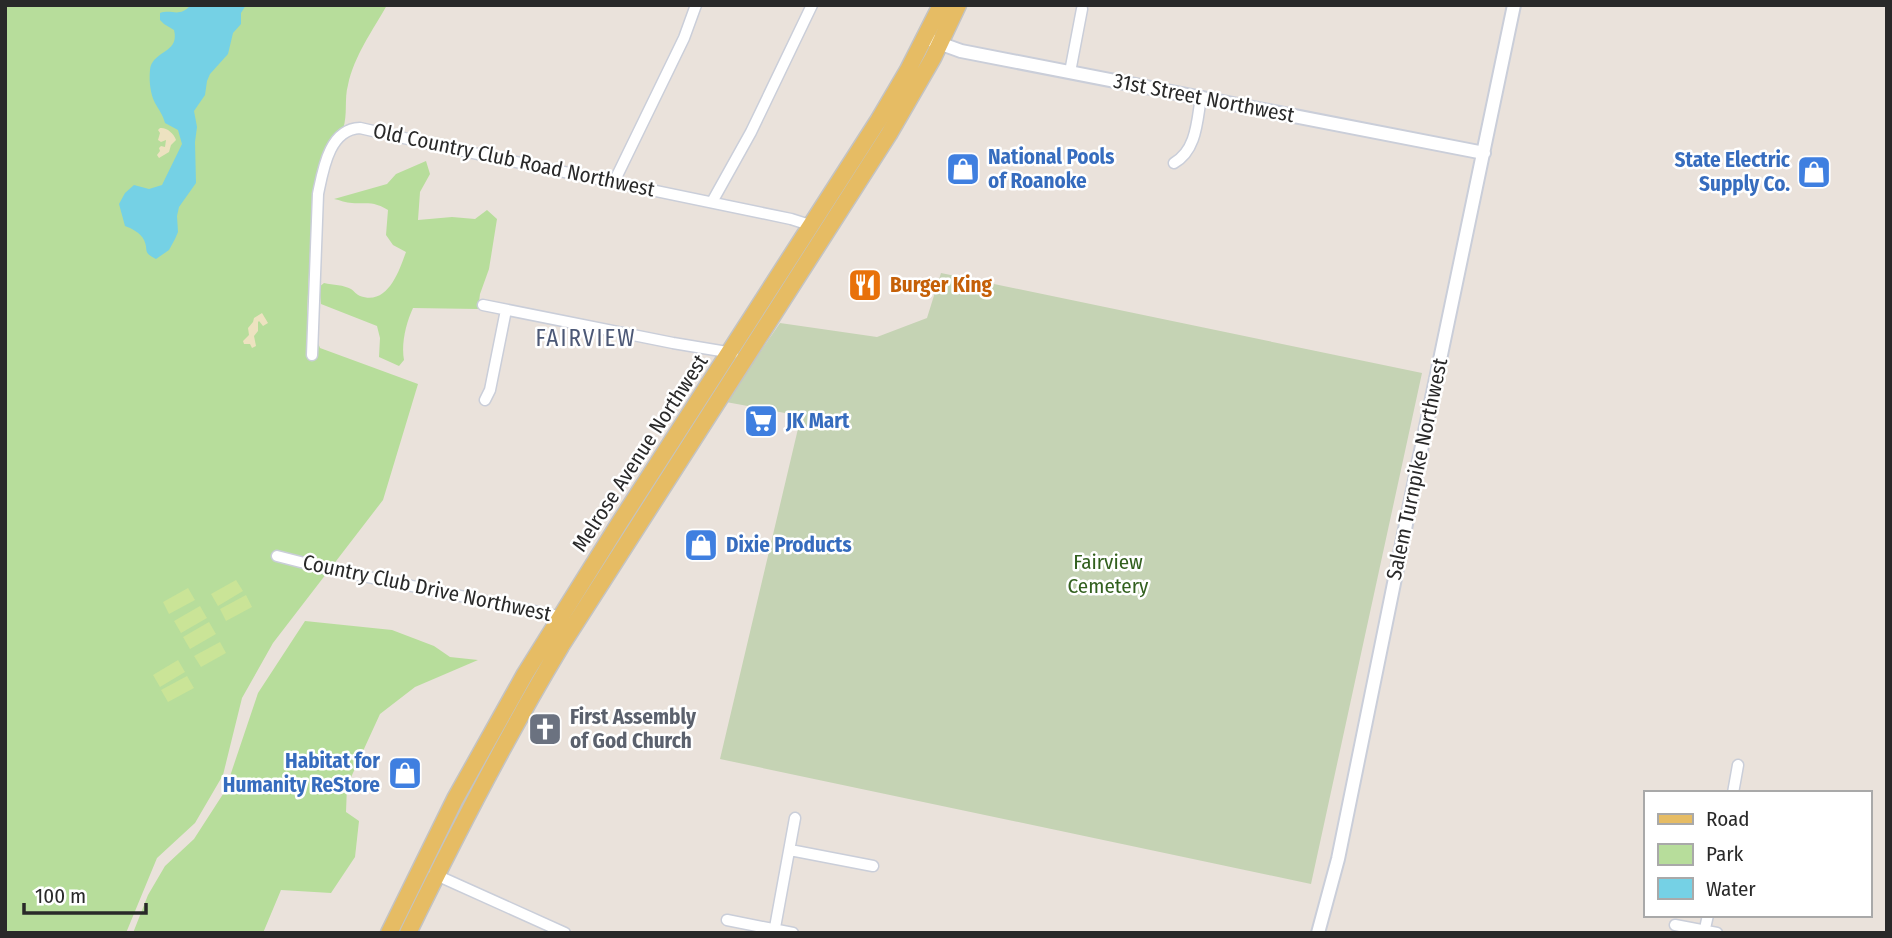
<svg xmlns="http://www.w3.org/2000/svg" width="1892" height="938" viewBox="0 0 1892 938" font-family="'Fira Sans Condensed',sans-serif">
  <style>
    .green { fill: #b7dd9b }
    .sand { fill: #ede2c0 }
    .cemetery { fill: #c5d3b4 }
    .pitch { fill: #cae497 }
    .water { fill: #75d1e5 }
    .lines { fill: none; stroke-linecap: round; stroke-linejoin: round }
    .minor-casing { stroke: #caced9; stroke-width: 13 }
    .tertiary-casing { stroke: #caced9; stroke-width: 16 }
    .primary-casing { stroke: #c3c3c3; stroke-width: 19 }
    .minor { stroke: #fff; stroke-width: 10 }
    .tertiary { stroke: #fff; stroke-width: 12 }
    .primary { stroke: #e6bc64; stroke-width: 16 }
    .labels { text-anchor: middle; stroke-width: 5; stroke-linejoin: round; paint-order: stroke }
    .street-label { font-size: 21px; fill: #292929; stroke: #fff }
    .shop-label { font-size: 21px; font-weight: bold; fill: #366cbe; stroke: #fff; text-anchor: start }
    .food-label { font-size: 21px; font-weight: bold; fill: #c56008; stroke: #fff; text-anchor: start }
    .park-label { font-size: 21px; fill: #32601e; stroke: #fff }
    .worship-label { font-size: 21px; font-weight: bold; fill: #5b616d; stroke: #fff; text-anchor: start }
    .neighbourhood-label { font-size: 23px; letter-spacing: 2px; fill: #4c5876; stroke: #fff }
  </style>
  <rect width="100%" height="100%" fill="#eae2db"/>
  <path class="green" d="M 5,5 L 387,5 C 373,30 354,56 348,85 C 344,99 348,114 343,129 L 317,177 L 312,209 L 307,315 L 320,348 L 418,384 L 383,500 L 273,643 L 242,698 L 223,775 L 195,823 L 157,858 L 126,933 L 5,933 Z
    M 426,161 L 430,174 L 420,192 L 418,220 L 452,217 L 475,219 L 487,210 L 497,219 L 489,269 L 480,294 L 478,309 L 413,308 C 406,323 401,344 404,360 L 399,366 L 379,357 L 380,338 L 377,326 L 321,304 L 319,287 L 324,283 C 333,285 344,285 351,289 C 354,291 357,295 360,296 C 388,306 399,271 406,252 L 393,245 L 386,235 L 388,210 C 373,201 368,204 352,203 C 346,203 340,200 334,199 L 387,184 L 396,174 Z
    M 305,621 L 392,630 L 434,646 L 450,657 L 478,660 L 415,687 L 380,714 L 347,786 L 346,812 L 359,821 L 355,857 L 331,893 L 281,890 L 263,933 L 133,933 L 148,895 L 165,866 L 194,839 L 225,791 L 258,693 Z"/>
  <path class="sand" d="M 160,128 C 166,127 174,133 176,140 L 171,145 L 169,152 L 159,158 L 157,155 L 160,151 L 159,148 L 161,146 L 165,147 L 166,140 L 161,142 L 158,140 L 160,133 L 158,130 Z
    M 262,313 L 268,323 L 263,326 L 259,321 L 258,322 L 258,331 L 254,336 L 256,346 L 252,348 L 250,344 L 244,344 L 243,341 L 249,335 L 248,328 L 253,322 L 254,318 Z"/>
  <path class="cemetery" d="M 941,273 L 1422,373 L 1311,884 L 720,759 L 801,416 L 726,402 L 780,323 L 877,337 L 927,318 Z"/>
  <path class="pitch" d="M 236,580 L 243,591 L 218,606 L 211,594 Z
    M 188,588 L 195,600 L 169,614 L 163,602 Z
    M 246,595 L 252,607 L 226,621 L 220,609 Z
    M 200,606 L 207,618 L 181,633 L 174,621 Z
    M 209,622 L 216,634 L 190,649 L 183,637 Z
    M 220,642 L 226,653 L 201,667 L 194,656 Z
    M 178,660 L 185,672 L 160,687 L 153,675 Z
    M 187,676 L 194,688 L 168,702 L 161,690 Z"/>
  <path class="water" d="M 191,5 L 246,5 L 241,13 L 241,24 L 233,33 L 228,54 L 210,74 L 207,81 L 205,95 L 194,111 L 197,127 L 195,142 L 196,183 L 179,207 L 177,216 L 178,232 L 175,239 L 169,250 L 156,259 C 142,252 149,251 144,240 C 141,233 131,228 125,226 L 119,204 L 125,193 L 134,185 L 149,189 L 162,185 L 182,144 L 178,130 L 165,123 C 163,115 159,110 155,103 C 150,93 149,81 150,70 C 152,50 180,54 174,30 L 164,24 L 160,20 L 160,13 C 173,9 179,18 191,5 Z"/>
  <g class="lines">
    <g class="minor-casing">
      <path id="minor" d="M 1070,72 L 1082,9
        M 1174,163 C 1197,150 1197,120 1201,97
        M 614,182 L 684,38 L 696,5
        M 712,202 L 751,132 L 812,5
        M 483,305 L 673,343 L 733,353
        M 312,355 L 318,194 C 323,170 329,129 360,128 L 439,146 L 791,219 L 813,226
        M 485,400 L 490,390 L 506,310
        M 277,556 L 324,568 L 563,617
        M 1733,793 L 1738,765
        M 790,850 L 873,866
        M 434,874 L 565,933
        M 727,920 L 793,933
        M 1675,925 L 1717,933
        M 774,933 L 795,818
        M 1704,933 L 1708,915"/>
    </g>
    <g class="tertiary-casing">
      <path id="tertiary" d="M 925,38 L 961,51 L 1484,153
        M 1318,933 L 1338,859 L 1418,465 L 1514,5"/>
    </g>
    <g class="primary-casing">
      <path id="primary" d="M 389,933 L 455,799 L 525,674 L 620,522 L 878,121 L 908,70 L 941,5
        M 408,933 C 456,835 505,739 561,646 L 889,134 L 933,58 L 958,5"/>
    </g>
    <use href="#minor" class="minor"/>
    <use href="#tertiary" class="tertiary"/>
    <use href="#primary" class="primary"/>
  </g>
  <defs>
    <g id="shop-square" transform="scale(1.75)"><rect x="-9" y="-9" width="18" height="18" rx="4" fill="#3f7fe0" stroke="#fff"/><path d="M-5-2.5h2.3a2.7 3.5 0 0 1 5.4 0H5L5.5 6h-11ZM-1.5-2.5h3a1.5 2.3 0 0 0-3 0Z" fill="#fff"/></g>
    <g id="restaurant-square" transform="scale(1.75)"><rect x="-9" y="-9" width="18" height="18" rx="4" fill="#e8710a" stroke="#fff"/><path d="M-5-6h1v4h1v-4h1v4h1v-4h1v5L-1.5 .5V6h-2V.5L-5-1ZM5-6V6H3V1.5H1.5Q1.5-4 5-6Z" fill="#fff"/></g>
    <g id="supermarket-square" transform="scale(1.75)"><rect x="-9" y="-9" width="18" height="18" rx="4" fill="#3f7fe0" stroke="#fff"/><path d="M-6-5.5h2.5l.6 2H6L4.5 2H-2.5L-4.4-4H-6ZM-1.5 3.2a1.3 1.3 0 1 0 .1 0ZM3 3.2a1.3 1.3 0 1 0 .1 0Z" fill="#fff"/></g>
    <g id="church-square" transform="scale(1.75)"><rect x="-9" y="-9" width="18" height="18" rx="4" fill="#6b7280" stroke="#fff"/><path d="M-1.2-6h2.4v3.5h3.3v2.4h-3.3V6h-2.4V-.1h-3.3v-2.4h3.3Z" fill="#fff"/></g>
  </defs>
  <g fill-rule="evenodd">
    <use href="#shop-square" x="963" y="169"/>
    <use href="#shop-square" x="1814" y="172"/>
    <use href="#restaurant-square" x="865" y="285"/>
    <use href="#supermarket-square" x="761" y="421"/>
    <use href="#shop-square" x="701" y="545"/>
    <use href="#church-square" x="545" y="729"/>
    <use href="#shop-square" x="405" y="773"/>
  </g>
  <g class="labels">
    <g class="street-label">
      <text transform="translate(1204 98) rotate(11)" y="7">31st Street Northwest</text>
      <text transform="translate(514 160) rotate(12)" y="7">Old Country Club Road Northwest</text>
      <text transform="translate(640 453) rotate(-57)" y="7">Melrose Avenue Northwest</text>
      <text transform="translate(1417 469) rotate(-78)" y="7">Salem Turnpike Northwest</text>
      <text transform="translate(427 588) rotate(12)" y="7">Country Club Drive Northwest</text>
    </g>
    <g class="shop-label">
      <text x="988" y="164">National Pools<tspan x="988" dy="24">of Roanoke</tspan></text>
      <text x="1790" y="167" text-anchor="end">State Electric<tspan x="1790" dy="24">Supply Co.</tspan></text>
      <text x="786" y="428">JK Mart</text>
      <text x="726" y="552">Dixie Products</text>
      <text x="380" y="768" text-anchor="end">Habitat for<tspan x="380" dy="24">Humanity ReStore</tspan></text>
    </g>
    <g class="food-label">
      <text x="890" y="292">Burger King</text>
    </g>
    <g class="park-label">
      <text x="1108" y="569">Fairview<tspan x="1108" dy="24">Cemetery</tspan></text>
    </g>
    <g class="worship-label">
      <text x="570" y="724">First Assembly<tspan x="570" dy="24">of God Church</tspan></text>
    </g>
    <g class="neighbourhood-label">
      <text x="586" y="346">FAIRVIEW</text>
    </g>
  </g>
  <rect width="1892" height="938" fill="none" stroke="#292929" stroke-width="14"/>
  <rect x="1644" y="791" width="228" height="126" fill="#ffffff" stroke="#a9a9a9" stroke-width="2"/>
  <rect x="1658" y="814" width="35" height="10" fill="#e6bc64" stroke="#a9a9a9" stroke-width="2"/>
  <text x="1706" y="826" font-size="21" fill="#292929">Road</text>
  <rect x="1658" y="844" width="35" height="21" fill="#b7dd9b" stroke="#a9a9a9" stroke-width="2"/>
  <text x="1706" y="861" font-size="21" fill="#292929">Park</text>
  <rect x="1658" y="878" width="35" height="21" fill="#75d1e5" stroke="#a9a9a9" stroke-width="2"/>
  <text x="1706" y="896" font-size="21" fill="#292929">Water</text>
  <path d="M24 903v10h122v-10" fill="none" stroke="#292929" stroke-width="3.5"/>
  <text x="35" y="903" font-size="21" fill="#292929" stroke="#ffffff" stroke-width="5" paint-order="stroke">100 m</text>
</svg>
